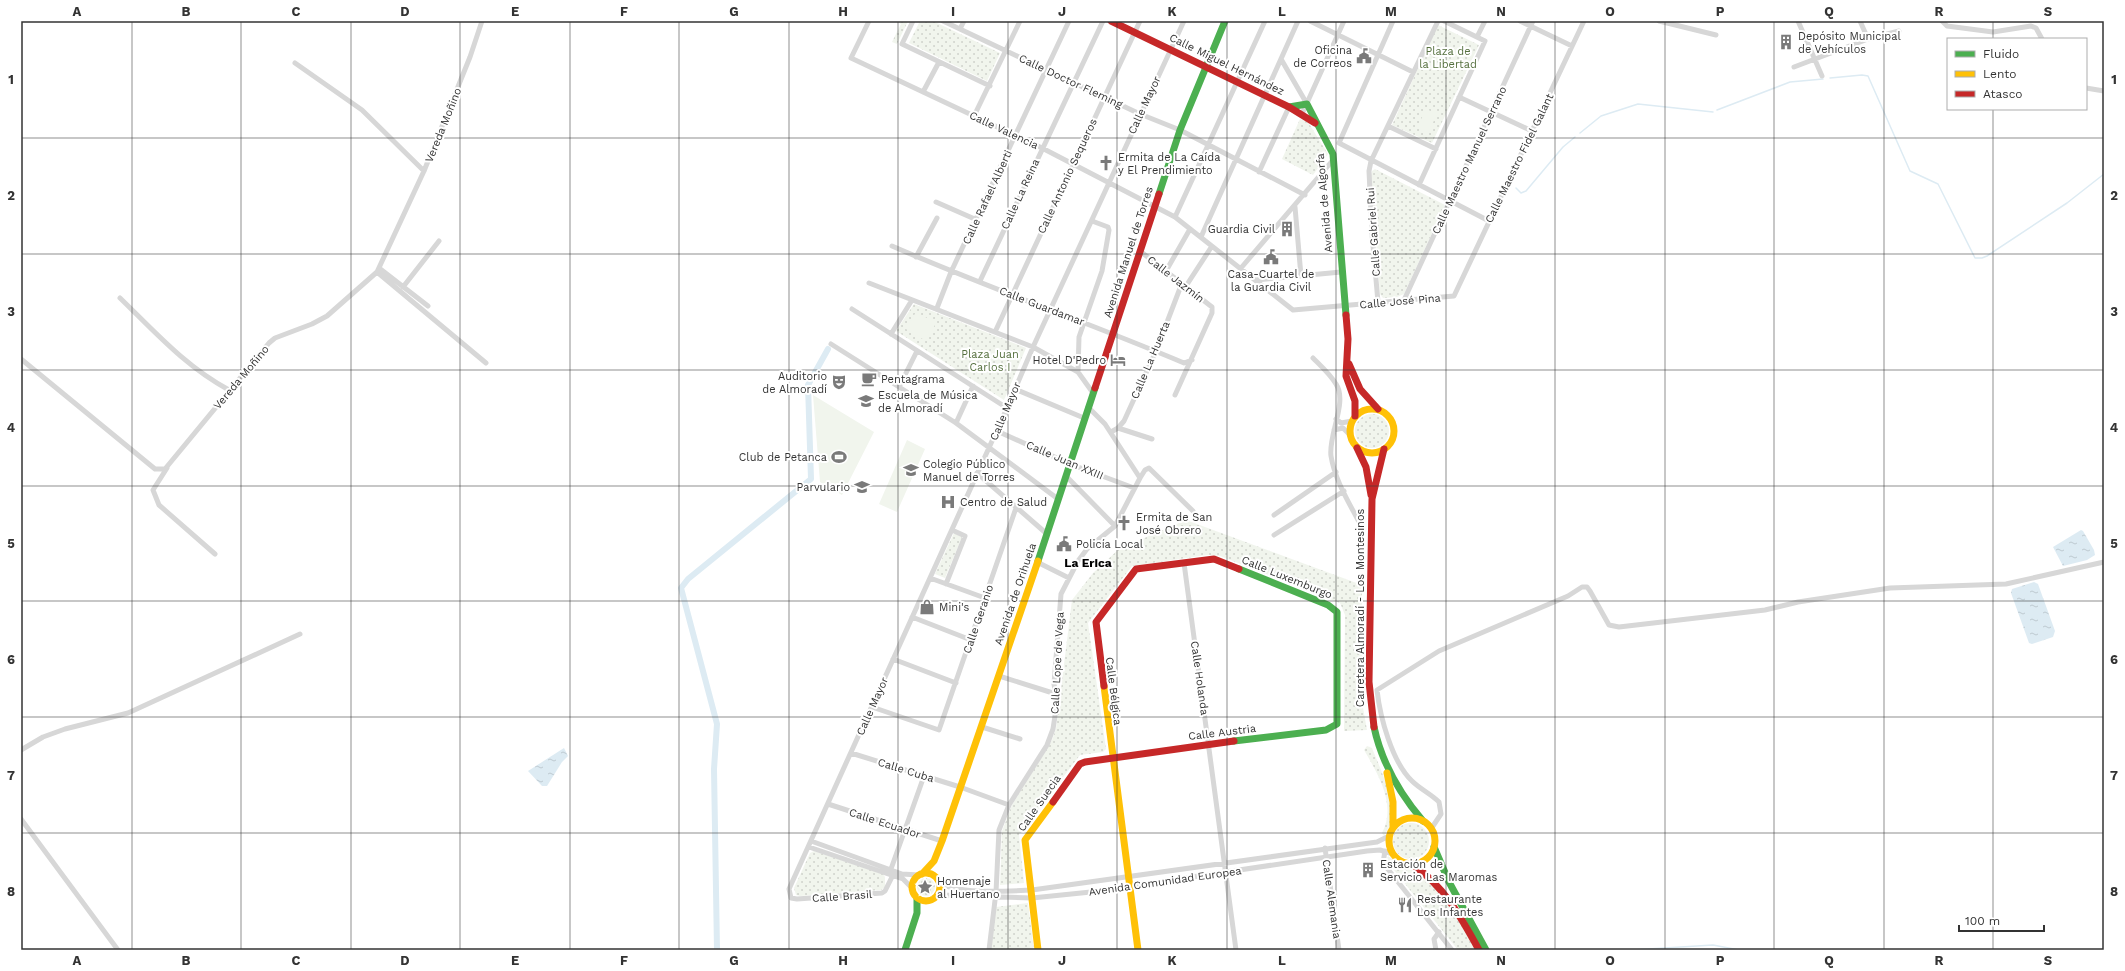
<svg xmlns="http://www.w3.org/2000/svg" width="2125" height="971" viewBox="0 0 2125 971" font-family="'Work Sans',sans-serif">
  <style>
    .grass { fill: url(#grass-dots) }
    .garden { fill: #f1f5ed }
    .water { fill: url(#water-ripples) }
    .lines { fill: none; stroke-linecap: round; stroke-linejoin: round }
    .stream { stroke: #ddebf3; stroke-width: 1.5 }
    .canal { stroke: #ddebf3; stroke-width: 6 }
    .street { stroke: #d7d7d7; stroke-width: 5 }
    .fast { stroke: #4caf50; stroke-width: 7 }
    .slow { stroke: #ffc107; stroke-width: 7 }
    .jam { stroke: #c62828; stroke-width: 7 }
    .grid { fill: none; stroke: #333; stroke-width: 1; stroke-opacity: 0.55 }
    .labels { text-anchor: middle; stroke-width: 4; stroke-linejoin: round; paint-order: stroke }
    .poi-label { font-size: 11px; fill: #333; stroke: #fff; text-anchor: start }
    .park-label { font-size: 11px; fill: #56703f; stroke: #fff }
    .street-label { font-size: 11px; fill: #333; stroke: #fff }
    .neighbourhood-label { font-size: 12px; font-weight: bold; fill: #000; stroke: #fff }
    .neatline { fill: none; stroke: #333; stroke-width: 1.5 }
    .grid-label { font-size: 13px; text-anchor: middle; font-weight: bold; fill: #333 }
  </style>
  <defs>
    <pattern id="grass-dots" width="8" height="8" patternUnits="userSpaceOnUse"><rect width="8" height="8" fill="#f1f5ed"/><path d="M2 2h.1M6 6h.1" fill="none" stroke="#cfd2cc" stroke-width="1.8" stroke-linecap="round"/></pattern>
    <pattern id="water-ripples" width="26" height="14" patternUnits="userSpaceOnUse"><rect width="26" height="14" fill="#ddebf3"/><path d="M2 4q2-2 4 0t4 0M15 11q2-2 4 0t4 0" fill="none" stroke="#becad1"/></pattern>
  </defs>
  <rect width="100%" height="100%" fill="#fff"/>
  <path class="grass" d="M 896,21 L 908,21 L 897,44 L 892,42 L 901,24 Z
    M 920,21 L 933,21 L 1000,53 L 987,81 L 909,43 Z
    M 1438,25 L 1479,45 L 1432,143 L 1392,125 Z
    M 1300,119 L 1308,122 L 1328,154 L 1313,175 L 1282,159 Z
    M 1375,169 L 1445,205 L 1404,294 L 1397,297 L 1383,298 L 1380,294 L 1371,175 L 1372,171 Z
    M 914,304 L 1026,348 L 1004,400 L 896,331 Z
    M1355 431a17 17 0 1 1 34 0a17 17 0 1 1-34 0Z
    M 1186,520 L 1362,585 L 1362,702 L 1367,730 L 1344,731 L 1345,615 L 1340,603 L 1220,556 L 1207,555 L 1132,566 L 1088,623 L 1106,749 L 1103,752 L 1080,755 L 1019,835 L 1024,883 L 1000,885 L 1002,831 L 1012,805 L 1052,740 L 1056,729 L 1072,600 L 1093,573 L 1119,549 Z
    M 954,533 L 962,537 L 945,578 L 935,574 Z
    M 1367,746 L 1372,748 C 1380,768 1397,803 1390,825 C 1389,828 1386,832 1384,836 L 1382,833 C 1397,805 1378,774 1364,750 Z
    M1393 841a18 18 0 1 1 36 0a18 18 0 1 1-36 0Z
    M 814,851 L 883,874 L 885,877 L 885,887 L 881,890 L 800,896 L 796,895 L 794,888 L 810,853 Z
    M 1388,856 C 1398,863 1410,868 1420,875 C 1445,893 1460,924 1476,950 L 1458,950 L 1386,860 Z
    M917 887a9 9 0 1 1 18 0a9 9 0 1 1-18 0Z
    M 1028,903 L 1034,950 L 991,950 L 996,907 Z"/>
  <path class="garden" d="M 1426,109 L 1437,114 L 1428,133 L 1417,128 Z
    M 916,312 L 936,323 L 926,341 L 906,329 Z
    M 813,395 L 874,432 L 842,495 L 820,482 Z
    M 907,440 L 925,449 L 897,512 L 879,504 Z"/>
  <path class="water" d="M 2081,530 L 2083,531 L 2094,550 L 2095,555 L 2087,560 L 2063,566 L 2053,547 Z
    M 2034,582 L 2038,584 L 2055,631 L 2053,637 L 2032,644 L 2029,643 L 2011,593 L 2012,589 Z
    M 564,748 L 568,756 L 562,762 L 547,786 L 542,786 L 528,771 Z"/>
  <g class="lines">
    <path class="stream" d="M 1830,78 L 1862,75 L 1868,76 L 1910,171 L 1938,184 L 1975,258 L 1982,258 L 1987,256 L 2067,203 L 2104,174
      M 1717,110 L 1790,82 L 1823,79
      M 1580,133 L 1601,116 L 1638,104 L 1713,112
      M 1516,188 L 1521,193 L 1526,191 L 1563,147 L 1575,137
      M 1632,950 L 1713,945 L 1739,950"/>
    <path class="canal" d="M 717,950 L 714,769 L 717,724 L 681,588 L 688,579 L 811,479 L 808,385 L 828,349"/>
    <path class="street" d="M 869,21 L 851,58 L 1042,148 L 1175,217 L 1293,310 L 1454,296 L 1584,21
      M 913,21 L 902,44 L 990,86
      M 943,21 L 1140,114 L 1180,130 L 1305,195
      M 1310,21 L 1413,72
      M 1520,21 L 1572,46
      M 1659,21 L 1716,35
      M 1798,21 L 1822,76
      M 1860,21 L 1868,39
      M 1942,21 L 1947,26 L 1993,32 L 2031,26 L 2036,28 L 2042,39
      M 960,29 L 964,21
      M 1477,37 L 1485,21
      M 1281,59 L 1307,104
      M 295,63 L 362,110 L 424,171
      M 1794,67 L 1868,39 L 1899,31
      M 2086,88 L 2104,91
      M 923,92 L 939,62
      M 1459,97 L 1532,131
      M 1302,114 L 1344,21
      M 974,116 L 1020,21
      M 1388,126 L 1436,149
      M 1339,143 L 1489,221
      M 1339,143 L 1393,21
      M 1259,172 L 1289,107
      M 1419,185 L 1485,41 L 1444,21
      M 936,202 L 977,220
      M 1295,207 L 1301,276
      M 1175,217 L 1265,21
      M 1201,237 L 1298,21
      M 892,246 C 988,288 1087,322 1184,363 L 1192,360
      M 1140,251 L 1212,307 L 1212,313 L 1175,395
      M 916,257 L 937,218
      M 379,268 L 428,306
      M 1241,268 L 1333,160
      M 1166,271 L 1190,229
      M 377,272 L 486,363
      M 1256,280 L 1341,272
      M 980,281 L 1103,21
      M 869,283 L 1033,347 L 1078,372 L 1093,393
      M 1186,286 L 1212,246
      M 403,287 L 439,241
      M 120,298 C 155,332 186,367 229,390
      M 1404,300 L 1533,21
      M 1378,302 L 1372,234 L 1369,171 L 1371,161 L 1438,21
      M 937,308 L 951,272 L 1069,21
      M 852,309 L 1007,408
      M 995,332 L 1140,21
      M 891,334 L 912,300
      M 831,344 L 956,423 L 1058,499
      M 1313,358 C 1321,366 1330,374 1336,384 C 1348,402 1328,435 1331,456 C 1335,482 1352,507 1363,530
      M 21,359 L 155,469 L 165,469 L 269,343 L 275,338 L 312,324 L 327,316 L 377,272 L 424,171 L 470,57 L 482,21
      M 1078,372 L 1079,337 L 1102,271 L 1109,230 L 1108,227 L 1092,221
      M 899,387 L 917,351
      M 1015,389 L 1084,418
      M 1336,419 L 1341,423 L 1352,421
      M 956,423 L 973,386
      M 1118,428 L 1152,439
      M 1334,430 L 1343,428 L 1350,435
      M 997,431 L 1070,464 L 1134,488
      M 1111,432 L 1118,428 L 1124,421 L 1156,351 L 1182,283
      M 167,468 L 153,490 L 159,505 L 215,554
      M 977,473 L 1047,534
      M 1066,476 L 1115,526
      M 1140,478 L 1145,470 L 1149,468 L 1193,511
      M 1274,515 L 1336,472
      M 1274,535 L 1344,491
      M 1037,562 L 1069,578
      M 1184,563 L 1236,950
      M 930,578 L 985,598
      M 946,584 L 965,536 L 952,530
      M 912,617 L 971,640
      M 893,659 L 956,683
      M 999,676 L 1056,694
      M 872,707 L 939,730 L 1016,508
      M 982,727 L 1020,739
      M 21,750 L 43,737 L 65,729 L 128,713 L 300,634
      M 851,753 L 960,787 L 1009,805
      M 828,804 L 942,841
      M 21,819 L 118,950
      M 1431,829 L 1441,814 L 1439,802 C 1431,794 1420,789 1412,781 C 1392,762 1380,717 1377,690 L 1439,651 L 1568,596 L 1582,587 L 1587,587 L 1590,591 L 1609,625 L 1619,627 L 1765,610 L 1798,602 L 1890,588 L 2006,584 L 2104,562
      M 811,841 L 902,874 L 919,875
      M 809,847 L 903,879 L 912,888
      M 1325,848 L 1339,950
      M 1385,851 L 1383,863 L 1452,950
      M 891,869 L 924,776
      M 893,875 L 885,891 L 882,893 L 797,899 L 791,898 L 789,889 L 1007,408 L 1033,347 L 1184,21
      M 939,882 C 956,895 1010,891 1032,890 L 1377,842 L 1389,836
      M 936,896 L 941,895 L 1032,898 L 1091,892 L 1367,851 L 1380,850 L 1393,854
      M 989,950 L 996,892 L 999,830 L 1009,805 L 1047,745 L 1053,729 L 1057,703 L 1054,684 L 1061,594 L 1078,561 L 1087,549 L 1115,526 L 1140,478 L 1105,424 L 1088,407
      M 1436,950 L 1434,939 L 1439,932"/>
    <path class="fast" d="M 1289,107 L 1307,104 L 1333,154 L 1346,315
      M 1159,194 L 1180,130 L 1225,21
      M 1038,561 L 1095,388
      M 1374,727 C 1382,764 1399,793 1423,821
      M 1234,741 L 1326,730 L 1337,724 L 1337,612 L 1328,605 L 1239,569
      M 1434,847 L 1449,882 L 1486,950
      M 905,950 L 917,913 L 917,898"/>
    <path class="slow" d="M1350 431a22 22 0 1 1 44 0a22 22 0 1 1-44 0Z
      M 1104,686 L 1138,950
      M 1387,773 L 1393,802 L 1393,827
      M1389 841a23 23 0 1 1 46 0a23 23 0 1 1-46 0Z
      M912 887a14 14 0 1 1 28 0a14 14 0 1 1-28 0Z
      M 922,874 L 934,861 L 942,841 L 1038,561
      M 1038,950 L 1025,840 L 1053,802"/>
    <path class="jam" d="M 1111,21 L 1289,107 L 1315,123
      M 1346,315 L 1348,339 L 1346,376 L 1355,401 L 1355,416
      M 1349,364 L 1360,389 L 1378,409
      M 1095,388 L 1159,194
      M 1357,448 L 1366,467 L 1371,495
      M 1104,686 L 1096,622 L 1136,569 L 1214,559 L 1239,569
      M 1374,727 L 1369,682 L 1372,499 L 1384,449
      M 1053,802 L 1080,764 L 1085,762 L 1234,741
      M 1412,864 C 1444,886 1461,917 1479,950"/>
  </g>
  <path class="grid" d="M 132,21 L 132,950M 241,21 L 241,950M 351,21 L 351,950M 460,21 L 460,950M 570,21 L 570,950M 679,21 L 679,950M 789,21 L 789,950M 898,21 L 898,950M 1008,21 L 1008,950M 1117,21 L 1117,950M 1227,21 L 1227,950M 1336,21 L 1336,950M 1446,21 L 1446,950M 1555,21 L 1555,950M 1665,21 L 1665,950M 1774,21 L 1774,950M 1884,21 L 1884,950M 1993,21 L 1993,39M 1993,109 L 1993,950M 21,138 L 2104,138M 21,254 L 2104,254M 21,370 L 2104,370M 21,486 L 2104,486M 21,601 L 2104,601M 21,717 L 2104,717M 21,833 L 2104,833"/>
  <defs>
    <g id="building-bare" transform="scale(1.2)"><path d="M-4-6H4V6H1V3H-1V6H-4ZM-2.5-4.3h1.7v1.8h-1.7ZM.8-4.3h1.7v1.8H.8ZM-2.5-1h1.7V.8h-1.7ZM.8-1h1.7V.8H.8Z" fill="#7a7a7a" stroke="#fff" stroke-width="2.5" paint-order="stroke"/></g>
    <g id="civic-bare" transform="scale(1.2)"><path d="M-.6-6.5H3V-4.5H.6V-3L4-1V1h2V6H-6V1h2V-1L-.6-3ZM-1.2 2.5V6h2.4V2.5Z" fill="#7a7a7a" stroke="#fff" stroke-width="2.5" paint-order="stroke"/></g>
    <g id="church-bare" transform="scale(1.2)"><path d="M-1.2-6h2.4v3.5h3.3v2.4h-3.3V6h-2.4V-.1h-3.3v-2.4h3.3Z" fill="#7a7a7a" stroke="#fff" stroke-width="2.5" paint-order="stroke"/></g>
    <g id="hotel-bare" transform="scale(1.2)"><path d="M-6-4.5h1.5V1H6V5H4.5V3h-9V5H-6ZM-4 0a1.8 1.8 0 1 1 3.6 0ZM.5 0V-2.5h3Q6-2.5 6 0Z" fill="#7a7a7a" stroke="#fff" stroke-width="2.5" paint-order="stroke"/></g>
    <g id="cafe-bare" transform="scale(1.2)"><path d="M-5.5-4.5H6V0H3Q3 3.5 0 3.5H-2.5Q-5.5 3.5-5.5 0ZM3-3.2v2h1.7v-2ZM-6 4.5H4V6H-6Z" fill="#7a7a7a" stroke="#fff" stroke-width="2.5" paint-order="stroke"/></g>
    <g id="theatre-bare" transform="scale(1.2)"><path d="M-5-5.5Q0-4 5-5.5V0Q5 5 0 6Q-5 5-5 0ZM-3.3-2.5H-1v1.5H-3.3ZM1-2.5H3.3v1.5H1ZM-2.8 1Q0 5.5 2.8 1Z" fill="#7a7a7a" stroke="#fff" stroke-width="2.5" paint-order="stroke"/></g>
    <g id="university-bare" transform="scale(1.2)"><path d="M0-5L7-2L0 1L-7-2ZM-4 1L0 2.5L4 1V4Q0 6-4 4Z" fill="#7a7a7a" stroke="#fff" stroke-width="2.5" paint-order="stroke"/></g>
    <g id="stadium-bare" transform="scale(1.2)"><path d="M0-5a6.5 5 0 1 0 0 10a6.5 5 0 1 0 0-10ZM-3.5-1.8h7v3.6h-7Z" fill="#7a7a7a" stroke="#fff" stroke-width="2.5" paint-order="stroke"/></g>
    <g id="school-bare" transform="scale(1.2)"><path d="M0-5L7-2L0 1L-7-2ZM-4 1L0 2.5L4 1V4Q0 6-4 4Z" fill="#7a7a7a" stroke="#fff" stroke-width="2.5" paint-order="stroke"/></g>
    <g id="hospital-bare" transform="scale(1.2)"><path d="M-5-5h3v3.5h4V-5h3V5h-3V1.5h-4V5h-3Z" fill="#7a7a7a" stroke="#fff" stroke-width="2.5" paint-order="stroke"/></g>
    <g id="shop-bare" transform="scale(1.2)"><path d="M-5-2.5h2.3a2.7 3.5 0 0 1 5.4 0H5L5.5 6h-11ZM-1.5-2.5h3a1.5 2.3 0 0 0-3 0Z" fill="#7a7a7a" stroke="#fff" stroke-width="2.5" paint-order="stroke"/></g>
    <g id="sight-bare" transform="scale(1.2)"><path d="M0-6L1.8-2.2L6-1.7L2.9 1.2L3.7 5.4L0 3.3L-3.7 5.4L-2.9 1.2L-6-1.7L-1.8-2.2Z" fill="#7a7a7a" stroke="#fff" stroke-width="2.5" paint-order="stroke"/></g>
    <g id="restaurant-bare" transform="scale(1.2)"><path d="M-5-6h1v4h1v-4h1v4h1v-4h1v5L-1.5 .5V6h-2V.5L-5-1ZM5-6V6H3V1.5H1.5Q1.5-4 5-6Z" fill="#7a7a7a" stroke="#fff" stroke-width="2.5" paint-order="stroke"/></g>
  </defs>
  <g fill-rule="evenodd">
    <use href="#building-bare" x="1786" y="42"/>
    <use href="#civic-bare" x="1364" y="56"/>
    <use href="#church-bare" x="1106" y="163"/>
    <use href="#building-bare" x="1287" y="229"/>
    <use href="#civic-bare" x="1271" y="257"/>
    <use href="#hotel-bare" x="1118" y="360"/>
    <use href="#cafe-bare" x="869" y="379"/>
    <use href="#theatre-bare" x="839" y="382"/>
    <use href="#university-bare" x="866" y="401"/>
    <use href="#stadium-bare" x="839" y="457"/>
    <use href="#school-bare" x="911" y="470"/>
    <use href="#school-bare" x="862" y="487"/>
    <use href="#hospital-bare" x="948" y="502"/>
    <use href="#church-bare" x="1124" y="523"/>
    <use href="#civic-bare" x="1064" y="544"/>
    <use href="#shop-bare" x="927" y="607"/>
    <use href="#building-bare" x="1368" y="870"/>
    <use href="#sight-bare" x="925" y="887"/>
    <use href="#restaurant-bare" x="1405" y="905"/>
  </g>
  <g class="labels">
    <g class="poi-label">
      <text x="1798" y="40">Depósito Municipal<tspan x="1798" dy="13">de Vehículos</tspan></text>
      <text x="1352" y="54" text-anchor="end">Oficina<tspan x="1352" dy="13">de Correos</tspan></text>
      <text x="1118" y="161">Ermita de La Caída<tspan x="1118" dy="13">y El Prendimiento</tspan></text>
      <text x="1275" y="233" text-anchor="end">Guardia Civil</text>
      <text x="1271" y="278" text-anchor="middle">Casa-Cuartel de<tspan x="1271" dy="13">la Guardia Civil</tspan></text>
      <text x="1106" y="364" text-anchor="end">Hotel D'Pedro</text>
      <text x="827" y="380" text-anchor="end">Auditorio<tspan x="827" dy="13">de Almoradí</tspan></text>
      <text x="881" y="383">Pentagrama</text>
      <text x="878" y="399">Escuela de Música<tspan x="878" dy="13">de Almoradí</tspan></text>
      <text x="827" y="461" text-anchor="end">Club de Petanca</text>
      <text x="923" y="468">Colegio Público<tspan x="923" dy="13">Manuel de Torres</tspan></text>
      <text x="850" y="491" text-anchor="end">Parvulario</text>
      <text x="960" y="506">Centro de Salud</text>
      <text x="1136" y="521">Ermita de San<tspan x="1136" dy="13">José Obrero</tspan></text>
      <text x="1076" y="548">Policía Local</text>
      <text x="939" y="611">Mini's</text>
      <text x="1380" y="868">Estación de<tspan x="1380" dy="13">Servicio Las Maromas</tspan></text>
      <text x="937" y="885">Homenaje<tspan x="937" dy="13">al Huertano</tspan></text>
      <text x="1417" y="903">Restaurante<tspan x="1417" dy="13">Los Infantes</tspan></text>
    </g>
    <g class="park-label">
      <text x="1448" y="55">Plaza de<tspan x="1448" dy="13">la Libertad</tspan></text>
      <text x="990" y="358">Plaza Juan<tspan x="990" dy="13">Carlos I</tspan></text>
    </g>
    <g class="street-label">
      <text transform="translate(1227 64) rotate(26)" y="4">Calle Miguel Hernández</text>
      <text transform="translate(1071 81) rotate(25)" y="4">Calle Doctor Fleming</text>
      <text transform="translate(1144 105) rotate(-65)" y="4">Calle Mayor</text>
      <text transform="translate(443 125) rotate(-68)" y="4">Vereda Moñino</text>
      <text transform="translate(1004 130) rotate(25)" y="4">Calle Valencia</text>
      <text transform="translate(1519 158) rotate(-64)" y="4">Calle Maestro Fidel Galant</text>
      <text transform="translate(1469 160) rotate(-65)" y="4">Calle Maestro Manuel Serrano</text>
      <text transform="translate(1067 176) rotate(-65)" y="4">Calle Antonio Sequeros</text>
      <text transform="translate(1020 194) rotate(-65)" y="4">Calle La Reina</text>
      <text transform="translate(987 197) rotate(-65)" y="4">Calle Rafael Alberti</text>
      <text transform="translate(1324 203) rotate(-95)" y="4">Avenida de Algorfa</text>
      <text transform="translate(1373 232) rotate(-94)" y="4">Calle Gabriel Rui</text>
      <text transform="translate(1128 252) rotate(-72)" y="4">Avenida Manuel de Torres</text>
      <text transform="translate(1176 279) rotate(38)" y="4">Calle Jazmín</text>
      <text transform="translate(1400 301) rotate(-5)" y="4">Calle José Pina</text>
      <text transform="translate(1042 306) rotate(21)" y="4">Calle Guardamar</text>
      <text transform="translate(1150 360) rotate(-67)" y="4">Calle La Huerta</text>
      <text transform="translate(241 377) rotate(-50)" y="4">Vereda Moñino</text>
      <text transform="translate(1005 411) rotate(-67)" y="4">Calle Mayor</text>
      <text transform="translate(1065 460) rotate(23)" y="4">Calle Juan XXIII</text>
      <text transform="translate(1287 577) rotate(22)" y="4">Calle Luxemburgo</text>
      <text transform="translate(1015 594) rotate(-71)" y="4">Avenida de Orihuela</text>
      <text transform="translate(1360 608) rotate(-90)" y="4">Carretera Almoradí - Los Montesinos</text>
      <text transform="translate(978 619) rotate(-71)" y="4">Calle Geranio</text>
      <text transform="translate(1057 663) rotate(-87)" y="4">Calle Lope de Vega</text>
      <text transform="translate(1200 678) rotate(82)" y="4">Calle Holanda</text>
      <text transform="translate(1114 691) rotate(83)" y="4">Calle Bélgica</text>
      <text transform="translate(872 706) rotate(-66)" y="4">Calle Mayor</text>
      <text transform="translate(1222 732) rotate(-7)" y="4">Calle Austria</text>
      <text transform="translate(906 770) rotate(17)" y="4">Calle Cuba</text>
      <text transform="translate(1039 803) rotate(-55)" y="4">Calle Suecia</text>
      <text transform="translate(885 823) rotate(18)" y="4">Calle Ecuador</text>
      <text transform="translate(1165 881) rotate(-8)" y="4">Avenida Comunidad Europea</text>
      <text transform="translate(842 896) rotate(-4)" y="4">Calle Brasil</text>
      <text transform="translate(1332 899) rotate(82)" y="4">Calle Alemania</text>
    </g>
    <g class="neighbourhood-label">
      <text x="1088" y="567">La Erica</text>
    </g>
  </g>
  <rect width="2125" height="971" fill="none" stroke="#ffffff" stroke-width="44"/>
  <rect x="1947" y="38" width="140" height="72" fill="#ffffff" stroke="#adadad"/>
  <rect x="1955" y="51" width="20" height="6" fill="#4caf50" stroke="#adadad"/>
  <text x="1983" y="58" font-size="12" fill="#333333">Fluido</text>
  <rect x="1955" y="71" width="20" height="6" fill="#ffc107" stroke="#adadad"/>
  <text x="1983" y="78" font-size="12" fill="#333333">Lento</text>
  <rect x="1955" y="91" width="20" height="6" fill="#c62828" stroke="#adadad"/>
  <text x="1983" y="98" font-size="12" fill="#333333">Atasco</text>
  <path d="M1959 925v6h85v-6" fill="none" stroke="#333333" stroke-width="2"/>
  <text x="1965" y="925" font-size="12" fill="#333333" stroke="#ffffff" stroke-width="3" paint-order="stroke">100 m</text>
  <rect x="22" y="22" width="2081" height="927" class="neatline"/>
  <g class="grid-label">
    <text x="77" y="16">A</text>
    <text x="186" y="16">B</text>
    <text x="296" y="16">C</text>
    <text x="405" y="16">D</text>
    <text x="515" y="16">E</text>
    <text x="624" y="16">F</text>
    <text x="734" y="16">G</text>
    <text x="843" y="16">H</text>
    <text x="953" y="16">I</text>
    <text x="1062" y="16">J</text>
    <text x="1172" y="16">K</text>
    <text x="1282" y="16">L</text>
    <text x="1391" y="16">M</text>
    <text x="1501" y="16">N</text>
    <text x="1610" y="16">O</text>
    <text x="1720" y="16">P</text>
    <text x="1829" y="16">Q</text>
    <text x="1939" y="16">R</text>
    <text x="2048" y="16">S</text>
    <text x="11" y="84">1</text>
    <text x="2114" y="84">1</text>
    <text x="11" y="200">2</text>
    <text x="2114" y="200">2</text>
    <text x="11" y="316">3</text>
    <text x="2114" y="316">3</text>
    <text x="11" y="432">4</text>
    <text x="2114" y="432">4</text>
    <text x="11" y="548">5</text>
    <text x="2114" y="548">5</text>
    <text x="11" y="664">6</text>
    <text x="2114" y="664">6</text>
    <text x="11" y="780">7</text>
    <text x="2114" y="780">7</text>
    <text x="11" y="896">8</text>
    <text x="2114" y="896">8</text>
    <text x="77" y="965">A</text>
    <text x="186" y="965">B</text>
    <text x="296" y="965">C</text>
    <text x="405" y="965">D</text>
    <text x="515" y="965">E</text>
    <text x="624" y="965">F</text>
    <text x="734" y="965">G</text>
    <text x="843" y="965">H</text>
    <text x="953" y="965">I</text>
    <text x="1062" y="965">J</text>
    <text x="1172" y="965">K</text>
    <text x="1282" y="965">L</text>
    <text x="1391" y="965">M</text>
    <text x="1501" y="965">N</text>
    <text x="1610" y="965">O</text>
    <text x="1720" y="965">P</text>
    <text x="1829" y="965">Q</text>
    <text x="1939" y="965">R</text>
    <text x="2048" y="965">S</text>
  </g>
</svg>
